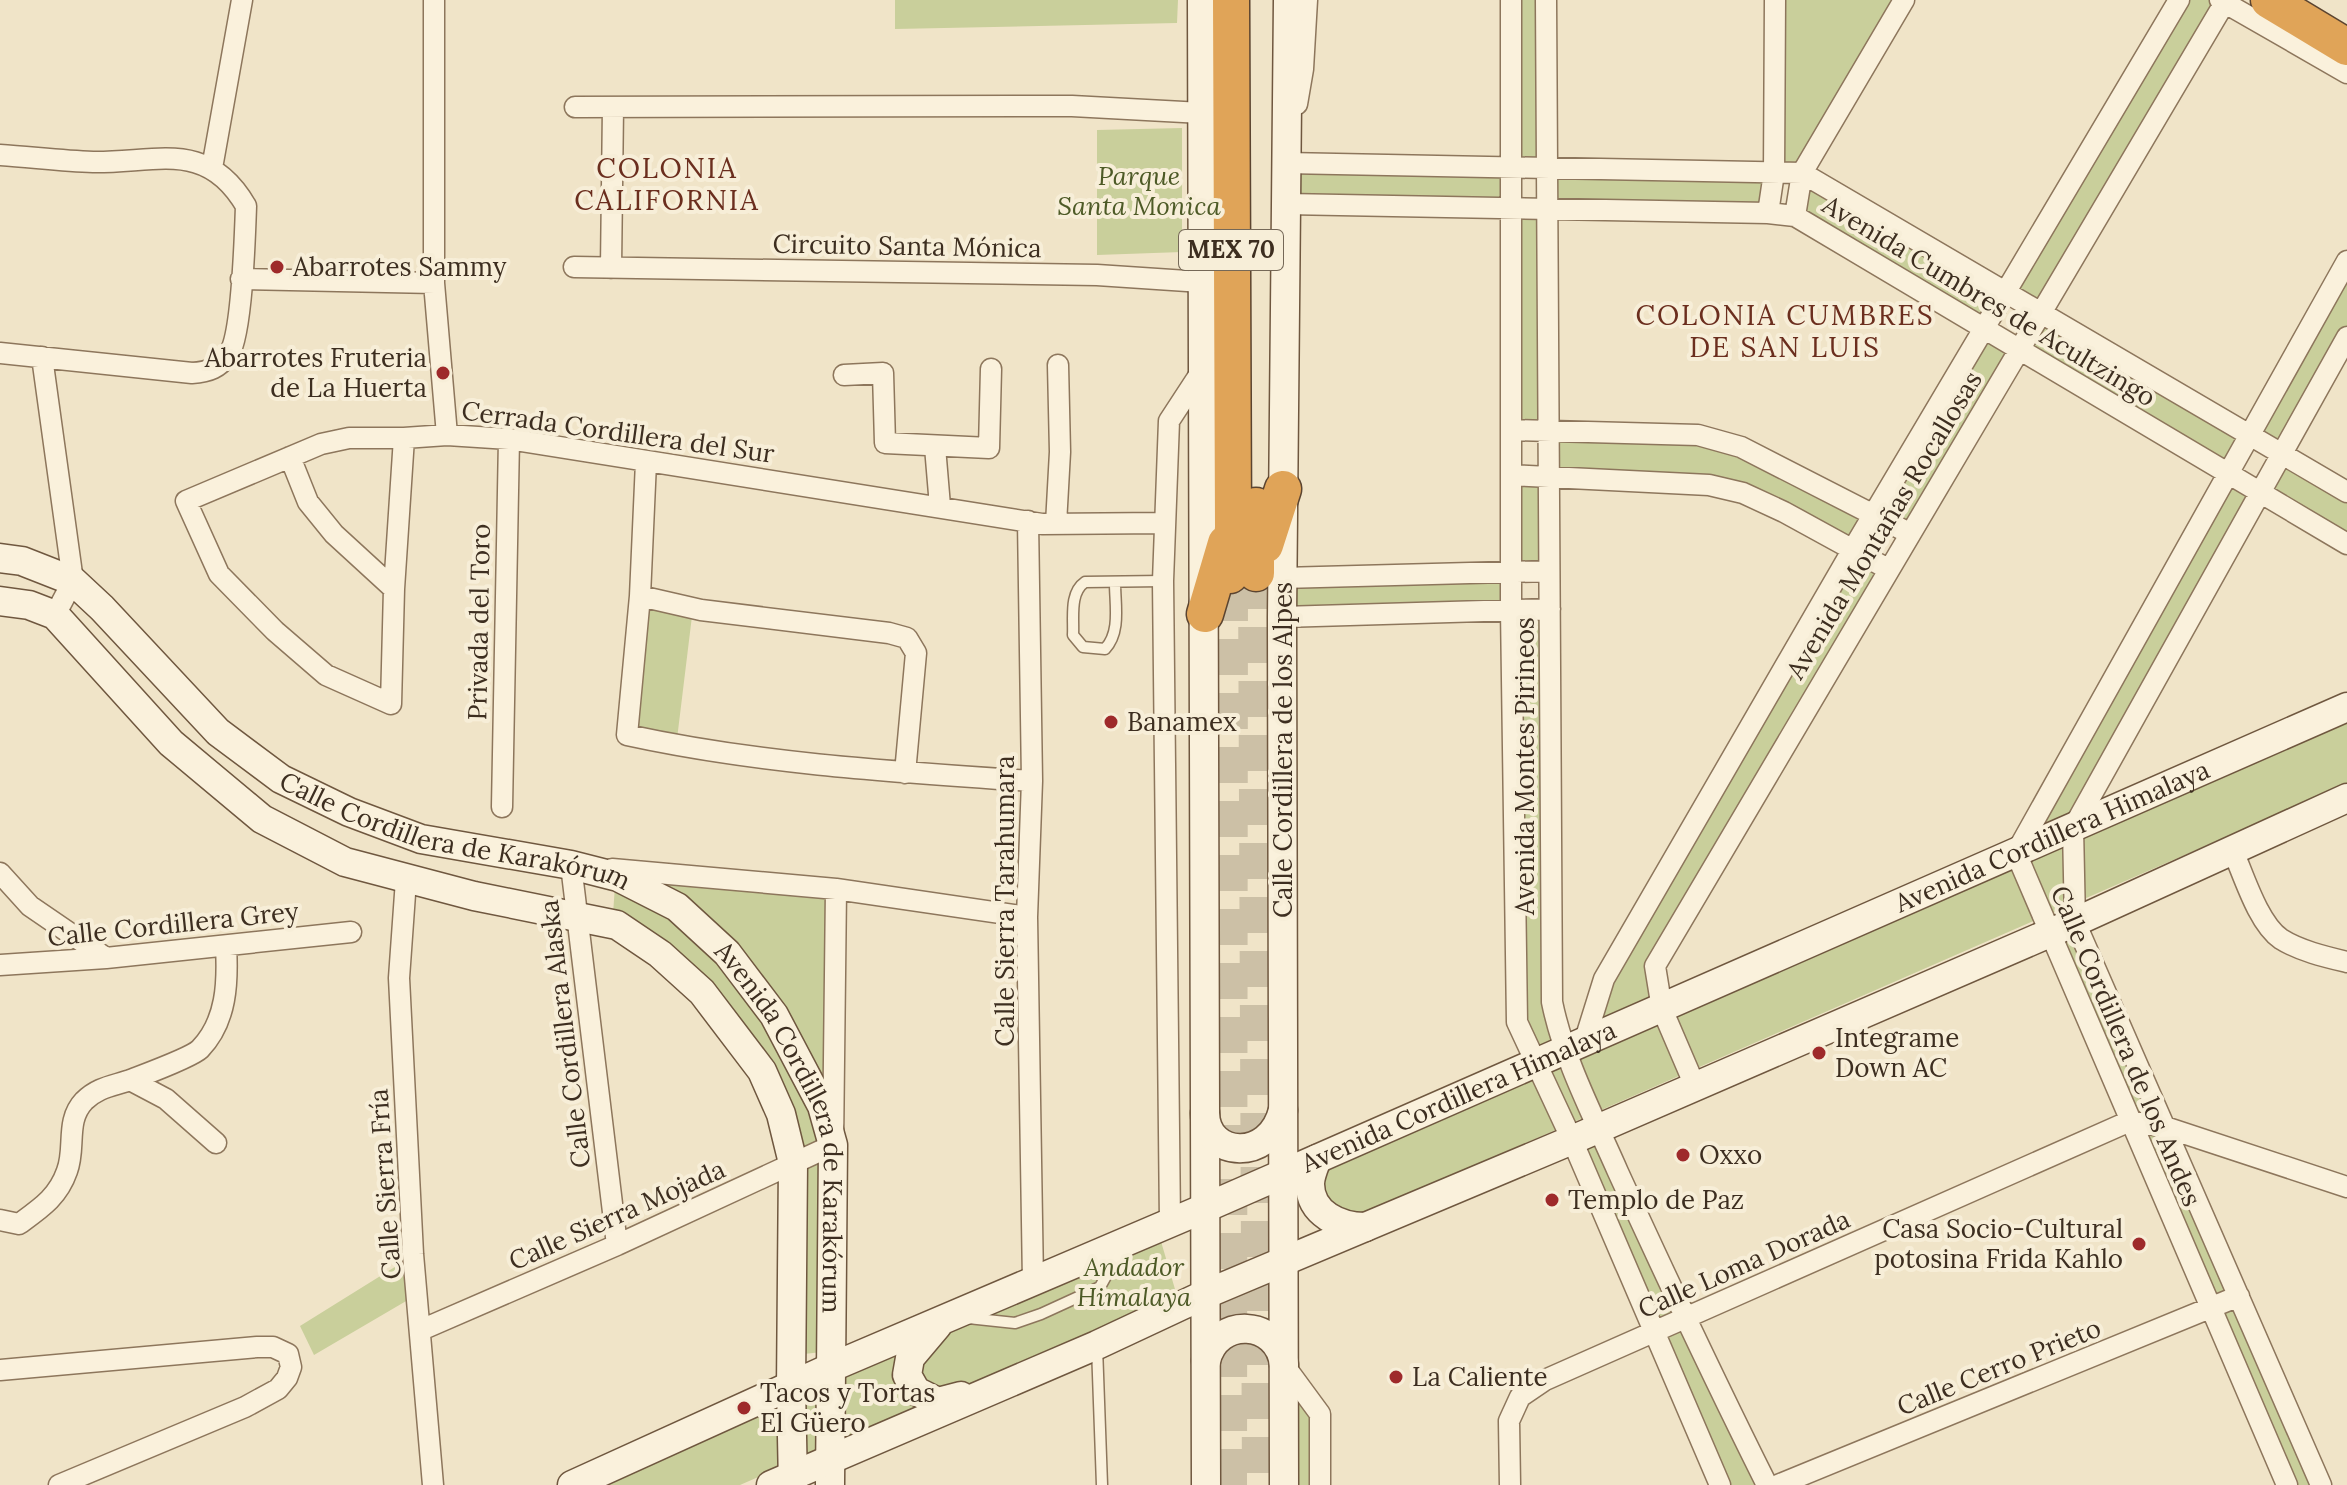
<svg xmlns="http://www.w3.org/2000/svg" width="2347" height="1485" viewBox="0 0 2347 1485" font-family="Lora,serif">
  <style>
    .green { fill: #c9cf9b; fill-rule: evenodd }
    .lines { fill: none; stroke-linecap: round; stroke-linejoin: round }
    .highway-tunnel { stroke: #ccc0a6; stroke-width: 36; stroke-dasharray: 36 18; stroke-linecap: butt }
    .lane-casing { stroke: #8d765c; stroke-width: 13 }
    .street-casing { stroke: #8d765c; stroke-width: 23 }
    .secondary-casing { stroke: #6f573f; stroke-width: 31 }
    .highway-casing { stroke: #5b4430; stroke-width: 39 }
    .lane { stroke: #faf1dc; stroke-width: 10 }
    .street { stroke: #faf1dc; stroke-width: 20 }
    .secondary { stroke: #faf1dc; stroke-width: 28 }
    .highway { stroke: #e0a458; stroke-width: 36 }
    .poi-dot { fill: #9e2a2b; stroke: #f7eed8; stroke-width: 3 }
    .labels { text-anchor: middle; stroke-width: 8; stroke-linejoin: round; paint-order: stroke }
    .shield { fill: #f7eed8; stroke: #756857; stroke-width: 2 }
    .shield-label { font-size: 24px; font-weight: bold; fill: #3d2e20 }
    .park-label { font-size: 26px; font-style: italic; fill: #4d5a26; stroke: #f7eed8 }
    .street-label { font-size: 26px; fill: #3d2e20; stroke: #f7eed8 }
    .poi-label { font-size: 26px; fill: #3d2e20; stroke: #f7eed8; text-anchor: start }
    .neighbourhood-label { font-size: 28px; letter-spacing: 2px; fill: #6b2e1e; stroke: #f7eed8 }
  </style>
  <rect width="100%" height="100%" fill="#f0e4c8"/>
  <path class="green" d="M 895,0 L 1178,0 L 1177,23 L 895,29 Z
    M 1511,0 L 1546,0 L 1547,166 L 1773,173 L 1775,0 L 1904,0 L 1802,173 L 2005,292 L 2179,0 L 2220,0 L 2041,312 L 2250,435 L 2347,261 L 2347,337 L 2282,454 L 2347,492 L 2347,544 L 2261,493 L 2073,828 L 2016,853 L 2228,474 L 2019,349 L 1909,533 L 1873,515 L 1853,548 L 1888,569 L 1655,966 L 1662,1009 L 1584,1043 L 1604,979 L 1853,549 L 1743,493 L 1549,477 L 1549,571 L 1512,572 L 1512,610 L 1550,609 L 1552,1002 L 1565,1051 L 1536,1064 L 1517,1022 L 1511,610 L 1282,617 L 1282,578 L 1511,572 L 1511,475 L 1548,477 L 1548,431 L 1511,430 L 1511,207 L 1286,204 L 1286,163 L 1511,166 ZM 1511,166 L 1547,166 L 1546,207 L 1511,207 ZM 1802,173 L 1795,216 L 1984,329 L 1873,514 L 1698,435 L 1549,430 L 1548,207 L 1768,213 L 1774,174 ZM 2006,292 L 2040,312 L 2018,348 L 1985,328 ZM 2250,435 L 2282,455 L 2260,492 L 2229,473 Z
    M 1182,128 L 1182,252 L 1097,255 L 1097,130 Z
    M 646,609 L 692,616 L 677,739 L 632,729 Z
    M 2347,715 L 2347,784 L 1354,1218 C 1323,1201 1322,1197 1327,1162 Z
    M 616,872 L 832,894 L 822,1352 L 795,1355 L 784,1101 L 613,914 Z
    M 2075,922 L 2321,1485 L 2287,1485 L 2050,933 Z
    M 1598,1127 L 1767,1485 L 1720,1485 L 1572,1140 Z
    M 1160,1238 L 1177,1296 L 740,1485 L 596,1485 Z
    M 398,1265 L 413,1297 L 314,1355 L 300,1326 Z
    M 1297,1395 L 1311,1417 L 1310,1485 L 1297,1485 Z"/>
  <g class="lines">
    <path class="highway-tunnel" d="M 1256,573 L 1260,1485
      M 1229,1485 L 1230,575"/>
    <g class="lane-casing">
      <path id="lane" d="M 1115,583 C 1115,605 1121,632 1105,649 L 1083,647 L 1073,635 C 1074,618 1069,593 1085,582 L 1163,581
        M 968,1318 L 1015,1323 L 1041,1314 L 1100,1287 L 1120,1251
        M 1097,1347 L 1102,1485"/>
    </g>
    <g class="street-casing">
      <path id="street" d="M 434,0 L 434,283 L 447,435
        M 1511,0 L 1511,610 L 1517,1022 L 1572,1140 L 1720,1485
        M 1546,0 L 1552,1002 C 1564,1061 1594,1117 1618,1172 C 1666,1277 1715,1381 1767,1485
        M 2220,0 L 2347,73
        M 1297,104 L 1303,69 L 1307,0
        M 575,107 L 1072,106 L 1202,113
        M 0,155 C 31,157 62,161 93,162 C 157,163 207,139 246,206 C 245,235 242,334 229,354 C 219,368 209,372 192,373 L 0,353
        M 1286,163 L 1802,173 L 2347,492
        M 212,168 L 242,0
        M 1286,204 L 1768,213 L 1795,216 L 2347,544
        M 1768,213 L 1774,173 L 1775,0
        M 1795,216 L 1802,173 L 1904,0
        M 574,267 L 1097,275 L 1202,282
        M 611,268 L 613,107
        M 241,279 L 434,283
        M 42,357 L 73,581 L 55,615
        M 844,375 L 883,373 L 885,443 L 989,448 L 991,369
        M 1511,430 L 1698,435 L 1741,447 L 1909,533
        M 404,438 L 394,589 L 391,704 L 326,675 L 275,631 L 219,574 L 186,501 L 321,444 L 349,438 L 404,438 L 447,435 L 509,439 L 1042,524 L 1164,523
        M 935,447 L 940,506
        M 290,457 L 308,502 L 334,534 L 394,589
        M 646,462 L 640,596 L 627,735 C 760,764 897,772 1032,781
        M 1511,475 L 1709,485 L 1743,493 L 1784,512 L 1888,569
        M 1028,521 L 1032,781 L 1027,917 L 1033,1282
        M 1056,524 L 1060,452 L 1058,365
        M 1282,578 L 1549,571
        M 640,596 L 701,610 L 889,633 L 907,638 L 916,653 L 905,773
        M 1282,617 L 1550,609
        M 502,807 L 509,439
        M 2233,851 C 2244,876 2258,923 2281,939 C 2300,951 2326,957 2347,962
        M 580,866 L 571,865 L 617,1245
        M 612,869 L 836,889 L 1027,917
        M 0,873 L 30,906 L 106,958
        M 406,880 L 399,978 L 413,1254 L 433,1485
        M 0,965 L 106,958 L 351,932
        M 1584,1043 L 1604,979 L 1853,549 L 2179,0
        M 130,1080 L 166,1099 L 216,1143
        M 1695,1086 L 1662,1009 L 1655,966 L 2225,2
        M 0,1220 L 19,1224 C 41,1208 58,1197 67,1171 C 76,1148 65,1121 84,1101 C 99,1086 115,1086 133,1079 C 146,1074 192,1057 200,1049 C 227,1021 228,982 226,946
        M 1170,1223 L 1163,581 L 1169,421 L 1203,369
        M 421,1330 L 617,1245 L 833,1145 L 836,889
        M 1284,1365 L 1320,1414 L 1320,1485
        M 0,1370 L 257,1347 L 273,1347 L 288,1354 L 291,1367 L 287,1378 L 278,1389 L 245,1407 L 59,1485
        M 1510,1485 L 1509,1421 L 1520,1397 L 1545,1380 L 2130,1121 L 2165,1127 L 2347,1187
        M 1778,1485 L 2239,1296
        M 2287,1485 L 2016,853 L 2347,261
        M 2321,1485 L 2075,922 L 2073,828 L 2347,337"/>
    </g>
    <g class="secondary-casing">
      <g id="secondary">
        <path d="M 1202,0 L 1206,1485"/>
        <path id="s1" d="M 0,558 L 22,561 L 73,581 L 102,608 L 218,732 L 281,779 L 349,812 L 421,839 L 571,865 L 618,877 L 677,907 L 727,953 L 774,1015 L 822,1106 L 833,1145 L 830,1485"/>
        <path d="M 0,601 L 29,605 L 55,615 L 171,743 L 262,819 L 345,862 L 474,896 L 617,925 L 660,954 L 702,992 L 762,1071 L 781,1114 L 793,1163 L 791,1388 L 793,1485"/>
        <path d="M 1205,1113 C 1206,1158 1270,1163 1283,1110"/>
        <path d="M 1317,1159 C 1314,1167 1310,1176 1310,1184 C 1310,1214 1340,1227 1365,1227"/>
        <path d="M 937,1326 L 910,1358 L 907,1375 L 916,1391 L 938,1402 L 961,1396"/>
        <path d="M 1206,1361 C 1216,1316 1279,1319 1284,1365"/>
        <path id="s2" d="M 572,1485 L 832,1367 L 1205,1208 L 2347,707"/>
        <path d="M 771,1485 L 1097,1345 L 1206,1294 L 1572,1140 L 2075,922 L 2347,798"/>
        <path d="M 1284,1485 L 1282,617 L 1288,0"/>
      </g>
    </g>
    <g class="highway-casing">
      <path id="highway" d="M 2269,0 L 2347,47
        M 1265,545 L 1283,489
        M 1256,573 L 1256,506
        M 1230,575 L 1233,527 L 1231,0
        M 1205,614 L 1226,543"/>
    </g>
    <use href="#lane" class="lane"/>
    <use href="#street" class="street"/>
    <use href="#secondary" class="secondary"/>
    <use href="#highway" class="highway"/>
  </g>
  <g class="poi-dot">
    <circle cx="277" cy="267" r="8"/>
    <circle cx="443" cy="373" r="8"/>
    <circle cx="1111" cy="722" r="8"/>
    <circle cx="1819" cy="1053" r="8"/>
    <circle cx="1683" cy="1155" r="8"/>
    <circle cx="1552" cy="1200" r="8"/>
    <circle cx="2139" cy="1244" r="8"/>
    <circle cx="1396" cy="1377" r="8"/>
    <circle cx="744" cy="1408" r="8"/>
  </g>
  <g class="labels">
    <rect class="shield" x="1179" y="230" width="104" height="40" rx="6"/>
    <g class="shield-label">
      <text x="1231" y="258">MEX 70</text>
    </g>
    <g class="park-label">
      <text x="1139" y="185">Parque<tspan x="1139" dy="30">Santa Monica</tspan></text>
      <text x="1134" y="1276">Andador<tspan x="1134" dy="30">Himalaya</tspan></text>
    </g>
    <g class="street-label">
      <text transform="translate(907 246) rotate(1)" y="9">Circuito Santa Mónica</text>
      <text transform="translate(1989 301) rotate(31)" y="9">Avenida Cumbres de Acultzingo</text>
      <text transform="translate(618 432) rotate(8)" y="9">Cerrada Cordillera del Sur</text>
      <text transform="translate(1884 525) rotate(-59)" y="9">Avenida Montañas Rocallosas</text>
      <text transform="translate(479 622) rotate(-89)" y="9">Privada del Toro</text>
      <text transform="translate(1283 750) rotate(-90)" y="9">Calle Cordillera de los Alpes</text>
      <text transform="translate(1525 766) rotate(-90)" y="9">Avenida Montes Pirineos</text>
      <text dy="9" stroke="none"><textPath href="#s1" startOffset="548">Calle Cordillera de Karakórum</textPath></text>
      <text dy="9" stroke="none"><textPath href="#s2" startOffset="1616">Avenida Cordillera Himalaya</textPath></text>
      <text transform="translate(1005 901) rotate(-90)" y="9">Calle Sierra Tarahumara</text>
      <text transform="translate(173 924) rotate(-6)" y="9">Calle Cordillera Grey</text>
      <text transform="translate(565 1034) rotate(-97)" y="9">Calle Cordillera Alaska</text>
      <text transform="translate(2126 1046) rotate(67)" y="9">Calle Cordillera de los Andes</text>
      <text dy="9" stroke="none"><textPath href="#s2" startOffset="968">Avenida Cordillera Himalaya</textPath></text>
      <text dy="9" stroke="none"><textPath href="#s1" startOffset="1042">Avenida Cordillera de Karakórum</textPath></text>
      <text transform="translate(385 1184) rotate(-94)" y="9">Calle Sierra Fría</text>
      <text transform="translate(617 1215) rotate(-24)" y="9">Calle Sierra Mojada</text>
      <text transform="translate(1744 1264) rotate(-24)" y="9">Calle Loma Dorada</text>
      <text transform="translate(1999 1367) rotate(-22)" y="9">Calle Cerro Prieto</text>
    </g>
    <g class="poi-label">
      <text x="293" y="276">Abarrotes Sammy</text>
      <text x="427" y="367" text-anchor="end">Abarrotes Fruteria<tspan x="427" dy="30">de La Huerta</tspan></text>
      <text x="1127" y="731">Banamex</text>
      <text x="1835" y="1047">Integrame<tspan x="1835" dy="30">Down AC</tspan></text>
      <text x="1699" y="1164">Oxxo</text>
      <text x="1568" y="1209">Templo de Paz</text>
      <text x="2123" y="1238" text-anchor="end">Casa Socio-Cultural<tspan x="2123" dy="30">potosina Frida Kahlo</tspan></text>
      <text x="1412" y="1386">La Caliente</text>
      <text x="760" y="1402">Tacos y Tortas<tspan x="760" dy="30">El Güero</tspan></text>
    </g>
    <g class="neighbourhood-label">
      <text x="667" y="178">COLONIA<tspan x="667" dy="32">CALIFORNIA</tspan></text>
      <text x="1785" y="325">COLONIA CUMBRES<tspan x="1785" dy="32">DE SAN LUIS</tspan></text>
    </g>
  </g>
</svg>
